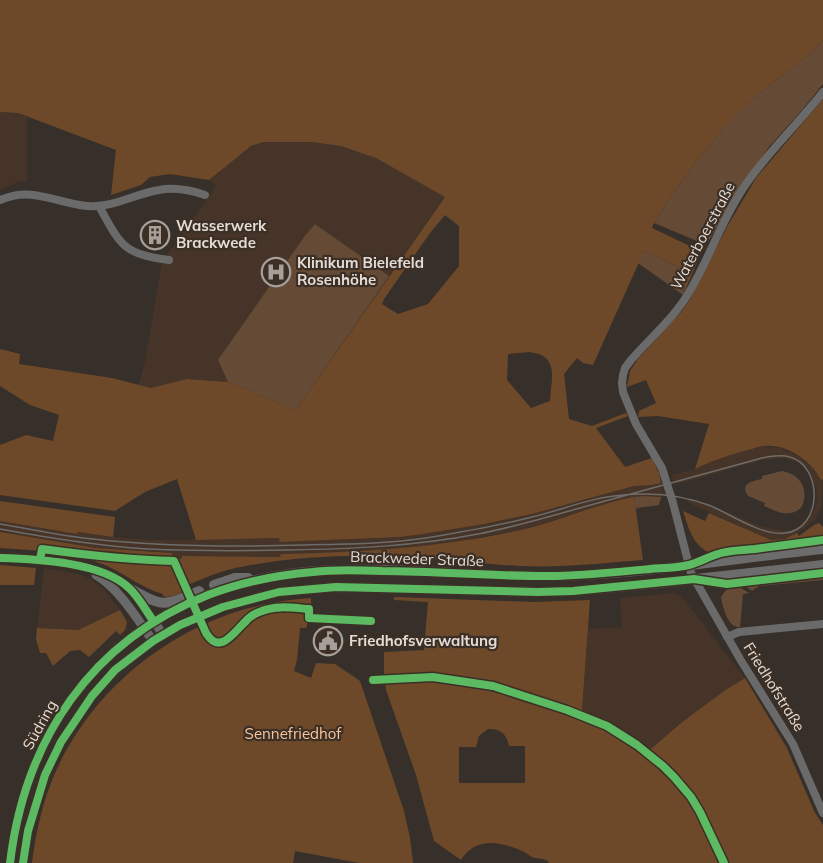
<svg xmlns="http://www.w3.org/2000/svg" width="823" height="863" viewBox="0 0 823 863" font-family="Mulish,sans-serif">
  <style>
    .built { fill: #453427 }
    .green { fill: #654b36 }
    .forest { fill: #6d492a; fill-rule: evenodd }
    .lines { fill: none; stroke-linecap: round; stroke-linejoin: round }
    .minor { stroke: #6a6a6b; stroke-width: 8 }
    .tertiary { stroke: #6a6a6b; stroke-width: 9 }
    .secondary { stroke: #6d6c6c; stroke-width: 10 }
    .tram { stroke: #6e6c6a; stroke-width: 1.5 }
    .cycleway-casing { stroke: #3c2f25; stroke-width: 11 }
    .cycleway { stroke: #5cba63; stroke-width: 8 }
    .labels { text-anchor: middle; stroke-width: 4.5; stroke-linejoin: round; paint-order: stroke }
    .poi-label { font-size: 15px; font-weight: bold; fill: #e4dcd6; stroke: #3c2f25; text-anchor: start }
    .street-label { font-size: 15px; fill: #e4dcd6; stroke: #3c2f25 }
    .park-label { font-size: 15px; fill: #f9c499; stroke: #3c2f25 }
  </style>
  <rect width="100%" height="100%" fill="#37302a"/>
  <path class="built" d="M 0,112 L 18,113 L 27,117 L 27,182 L 18,181 L 12,185 L 0,190 Z
    M 263,142 L 312,142 L 341,146 L 376,158 L 445,196 L 296,410 L 228,382 L 187,379 L 151,388 L 139,385 L 145,361 L 161,268 L 163,261 L 216,186 L 209,180 L 246,149 Z
    M 763,446 L 781,448 L 799,456 L 816,471 L 821,480 L 823,479 L 822,506 L 815,520 L 793,536 L 785,539 L 777,540 L 765,538 L 687,502 L 690,498 L 708,504 L 760,526 L 778,530 L 789,531 L 801,525 L 807,520 L 815,509 L 817,502 L 816,489 L 812,476 L 802,465 L 797,462 L 784,458 L 763,460 L 674,485 L 672,475 L 695,469 L 716,459 Z
    M 661,483 L 664,494 L 661,497 L 645,496 L 625,499 L 537,526 L 477,538 L 422,547 L 377,550 L 281,554 L 281,557 L 182,556 L 182,559 L 172,558 L 172,553 L 96,548 L 0,532 L 0,521 L 77,534 L 77,532 L 113,537 L 150,540 L 280,538 L 280,542 L 400,537 L 484,524 L 532,514 L 634,486 L 652,485 Z
    M 44,568 L 78,574 L 89,578 L 103,588 L 120,610 L 78,630 L 37,628 Z
    M 676,593 L 682,597 L 745,678 L 724,691 L 681,723 L 651,749 L 611,724 L 582,710 L 588,629 L 622,627 L 620,598 Z"/>
  <path class="green" d="M 823,40 L 823,84 L 802,110 L 768,148 L 732,202 L 708,242 L 702,243 L 654,223 C 680,182 713,136 748,103 C 772,81 801,64 823,40 Z
    M 315,224 L 389,276 L 296,410 L 228,382 L 218,360 L 304,237 Z
    M 644,251 L 687,271 L 683,295 L 638,263 Z
    M 782,471 C 801,474 810,491 801,508 C 788,518 778,512 764,506 L 765,503 L 748,496 C 739,483 753,481 762,479 L 762,476 Z
    M 645,496 L 661,497 L 659,505 L 637,508 L 636,510 L 634,497 Z
    M 823,575 L 823,580 L 759,586 L 752,591 L 742,584 Z
    M 738,586 L 749,593 L 743,594 L 740,627 C 738,627 736,627 735,626 C 727,624 722,604 721,597 L 727,589 Z"/>
  <path class="forest" d="M 0,0 L 823,0 L 823,40 C 801,64 772,81 748,103 C 713,136 680,182 654,223 L 652,228 L 696,249 L 699,258 L 683,295 L 687,271 L 644,251 L 593,365 L 583,363 L 577,358 L 564,374 L 569,419 L 592,426 L 626,413 L 628,416 L 596,428 L 625,467 L 652,458 L 659,473 L 661,483 L 652,485 L 634,486 L 532,514 L 484,524 L 423,534 L 400,537 L 280,542 L 279,538 L 196,540 L 177,479 L 145,492 L 115,511 L 0,495 L 0,445 L 26,435 L 53,441 L 59,415 L 30,405 L 0,386 L 0,349 L 20,354 L 19,364 L 112,378 L 151,388 L 187,379 L 228,382 L 296,410 L 445,197 L 376,158 L 341,146 L 312,142 L 263,142 L 251,146 L 209,180 L 170,174 L 150,177 L 141,185 L 111,195 L 116,150 L 18,113 L 0,112 ZM 445,215 L 459,226 L 459,266 L 428,304 L 398,314 L 382,304 L 384,299 L 430,233 ZM 529,352 C 533,353 539,353 543,356 C 558,365 550,387 550,401 L 531,408 L 507,380 L 508,354 Z
    M 823,99 L 823,479 L 821,480 C 811,460 786,443 763,446 C 757,447 750,450 744,451 C 727,456 711,461 695,469 L 709,424 L 658,416 L 638,417 L 639,411 L 656,403 L 646,380 L 627,387 L 630,371 L 638,359 L 682,311 L 690,299 L 727,227 L 756,178 Z
    M 634,497 L 643,560 C 603,563 561,568 520,566 C 483,564 447,560 410,557 C 356,554 299,556 246,566 C 223,569 202,579 181,588 L 182,592 C 176,595 170,598 163,596 L 163,594 C 142,588 125,574 105,565 C 71,552 35,550 0,548 L 0,532 L 96,548 L 172,553 L 172,558 L 181,559 L 182,556 L 280,557 L 281,554 C 367,552 453,547 537,526 C 569,517 601,503 634,497 Z
    M 0,501 L 115,517 L 113,537 L 78,532 L 77,534 L 0,521 Z
    M 683,511 L 705,521 L 709,513 L 771,540 L 785,539 L 797,533 L 799,536 L 814,525 L 819,523 L 823,527 L 823,538 L 708,552 C 692,544 688,526 683,511 Z
    M 0,565 L 36,568 L 34,585 L 0,585 Z
    M 394,597 L 534,602 L 590,600 L 582,710 L 611,724 L 651,749 L 681,723 L 724,691 L 745,678 L 787,748 L 814,811 L 823,825 L 823,863 L 549,863 L 548,861 C 543,858 539,859 535,858 C 530,857 526,852 522,851 C 500,841 475,837 461,860 L 434,841 L 416,775 L 386,690 L 384,675 L 384,652 L 424,650 L 428,602 L 394,600 ZM 488,729 C 500,728 507,734 509,746 L 525,746 L 525,783 L 459,783 L 459,747 L 476,747 L 479,736 Z
    M 311,598 L 311,612 L 306,628 L 300,628 L 297,660 L 294,671 L 311,678 L 316,663 L 335,664 L 360,681 L 404,811 L 410,838 L 413,863 L 359,863 L 295,851 L 293,863 L 32,863 C 36,831 43,800 56,771 C 102,671 202,604 311,598 Z
    M 120,610 L 127,622 L 125,630 L 120,635 L 116,631 L 89,657 L 80,650 L 70,651 L 53,666 L 46,653 L 40,653 L 36,639 L 37,628 L 78,630 Z"/>
  <g class="lines">
    <path class="minor" d="M 823,92 C 798,124 769,151 746,184 C 722,218 710,258 688,294 C 673,319 650,338 631,360 L 625,368 L 623,375 L 622,383 L 623,392 L 636,424 L 662,468 L 673,503 L 691,573 L 740,659 L 793,744 L 823,813
      M 0,200 C 34,186 54,203 87,206 C 113,208 134,194 159,190 C 174,187 190,190 205,195
      M 99,206 C 120,244 123,255 169,260
      M 727,637 L 739,632 L 823,624"/>
    <path class="tertiary" d="M 0,558 C 36,559 104,562 130,589 C 141,600 154,621 163,635
      M 96,575 C 119,588 138,620 153,641"/>
    <path class="secondary" d="M 214,585 L 235,578 L 248,578
      M 131,589 C 165,609 165,605 199,591
      M 10,863 C 30,694 147,583 317,571 C 397,566 476,577 556,576 C 646,574 734,558 823,549
      M 23,863 L 28,831 L 45,775 L 61,742 L 92,696 L 115,670 L 153,641 L 180,625 L 223,607 L 279,592 L 336,587 L 538,592 L 573,591 L 659,583 L 823,565"/>
    <path class="tram" d="M 0,524 C 31,529 62,536 93,539 C 163,547 234,547 304,545 C 344,544 386,544 426,538 C 462,532 497,526 532,517 C 562,510 592,497 623,495 C 653,492 683,495 711,506 C 732,515 762,536 785,533 C 823,529 823,466 790,457 C 781,454 771,456 762,458 C 704,474 646,490 587,506 C 551,516 515,527 478,534 C 416,546 352,549 288,550 C 242,551 195,551 148,549 C 98,546 49,538 0,529"/>
    <g class="cycleway-casing">
      <path id="cycleway" d="M 0,558 C 36,559 102,562 129,588 C 139,597 146,611 154,622
        M 40,560 L 42,549 C 86,555 130,560 174,561 L 206,633 C 220,656 234,632 246,621 C 250,616 256,613 262,611 C 276,605 294,608 309,609 L 309,618 L 371,621
        M 373,680 L 433,677 L 493,686 L 567,710 L 607,726 L 637,745 L 663,766 L 674,777 L 691,797 L 700,812 L 724,863
        M 10,863 C 25,739 91,641 208,595 C 242,582 278,575 313,572 C 336,569 359,570 382,571 C 440,571 499,577 557,576 C 589,575 619,572 650,569 C 663,568 677,568 689,565 C 700,562 710,556 721,553 C 732,550 744,550 755,549 C 778,546 800,543 823,540
        M 23,863 L 28,831 L 45,775 L 61,742 L 92,696 L 115,670 L 153,641 L 180,625 L 223,607 L 279,592 L 336,587 L 538,592 L 573,591 L 694,579 L 727,584 L 823,573"/>
    </g>
    <use href="#cycleway" class="cycleway"/>
  </g>
  <defs>
    <g id="building-ring" transform="scale(1.5)"><circle r="9.5" fill="#3c2f25" stroke="#a7a09a" stroke-width="1.5"/><path d="M-4-6H4V6H1V3H-1V6H-4ZM-2.5-4.3h1.7v1.8h-1.7ZM.8-4.3h1.7v1.8H.8ZM-2.5-1h1.7V.8h-1.7ZM.8-1h1.7V.8H.8Z" fill="#a7a09a"/></g>
    <g id="hospital-ring" transform="scale(1.5)"><circle r="9.5" fill="#3c2f25" stroke="#a7a09a" stroke-width="1.5"/><path d="M-5-5h3v3.5h4V-5h3V5h-3V1.5h-4V5h-3Z" fill="#a7a09a"/></g>
    <g id="civic-ring" transform="scale(1.5)"><circle r="9.5" fill="#3c2f25" stroke="#a7a09a" stroke-width="1.5"/><path d="M-.6-6.5H3V-4.5H.6V-3L4-1V1h2V6H-6V1h2V-1L-.6-3ZM-1.2 2.5V6h2.4V2.5Z" fill="#a7a09a"/></g>
  </defs>
  <g fill-rule="evenodd">
    <use href="#building-ring" x="155" y="235"/>
    <use href="#hospital-ring" x="276" y="272"/>
    <use href="#civic-ring" x="328" y="641"/>
  </g>
  <g class="labels">
    <g class="poi-label">
      <text x="176" y="231">Wasserwerk<tspan x="176" dy="17">Brackwede</tspan></text>
      <text x="297" y="268">Klinikum Bielefeld<tspan x="297" dy="17">Rosenhöhe</tspan></text>
      <text x="349" y="646">Friedhofsverwaltung</text>
    </g>
    <g class="street-label">
      <text transform="translate(703 236) rotate(-62)" y="5">Waterboerstraße</text>
      <text transform="translate(417 559) rotate(2)" y="5">Brackweder Straße</text>
      <text transform="translate(774 687) rotate(58)" y="5">Friedhofstraße</text>
      <text transform="translate(40 725) rotate(-61)" y="5">Südring</text>
    </g>
    <g class="park-label">
      <text x="293" y="739">Sennefriedhof</text>
    </g>
  </g>
</svg>
